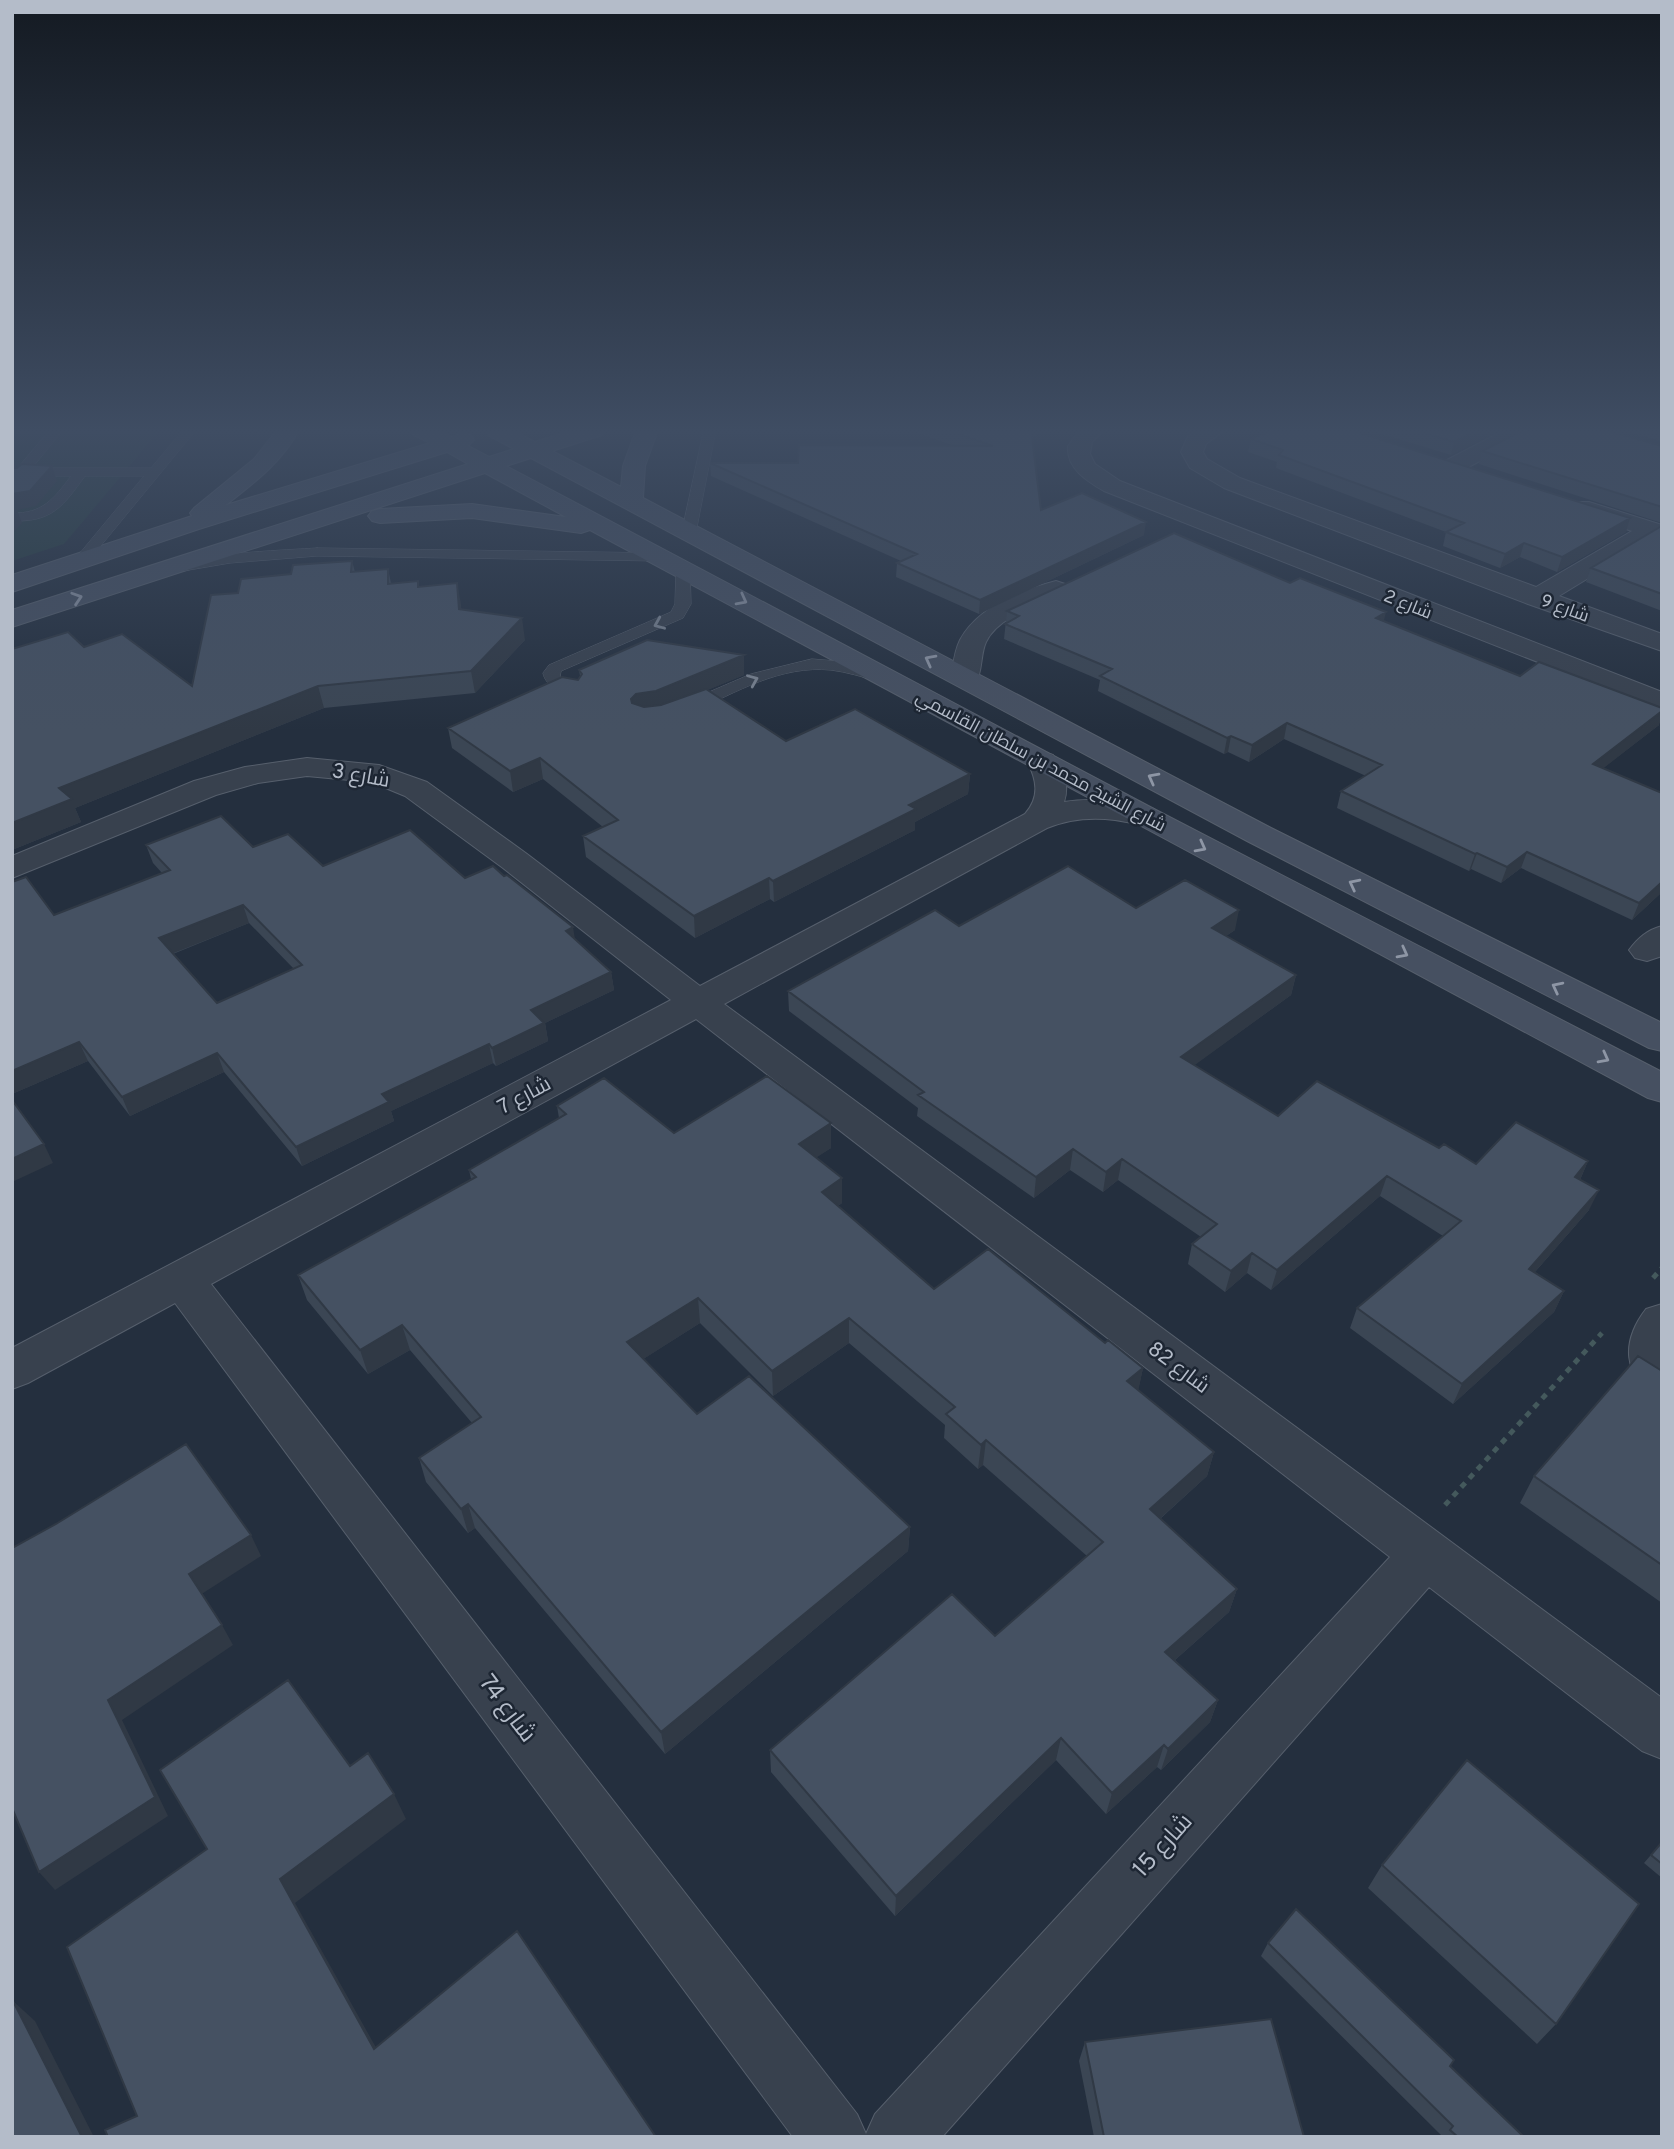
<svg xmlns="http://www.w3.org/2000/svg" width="1674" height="2149" viewBox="0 0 1674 2149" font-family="Overpass,Cairo,sans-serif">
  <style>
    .green { fill: #263c3f }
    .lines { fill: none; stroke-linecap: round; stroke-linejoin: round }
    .lane-casing { stroke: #565f6c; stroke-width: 1 }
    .street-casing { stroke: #565f6c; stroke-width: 2 }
    .secondary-casing { stroke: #565f6c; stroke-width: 2 }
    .path { stroke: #44595c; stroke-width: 5; stroke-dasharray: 6 6; stroke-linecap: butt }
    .lane { fill: #38414e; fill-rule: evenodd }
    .street { fill: #38414e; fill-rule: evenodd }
    .secondary { fill: #465061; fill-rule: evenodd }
    .wall { fill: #3b4654; fill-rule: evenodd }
    .shaded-wall { fill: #303945 }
    .building { fill: #455162; stroke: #303945; stroke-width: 2; fill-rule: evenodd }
    .oneway { stroke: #8e96a5 }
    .oneway2 { stroke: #7c8592 }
    .labels { text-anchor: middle; stroke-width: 5; stroke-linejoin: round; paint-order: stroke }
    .far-street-label { font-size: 18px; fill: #b4bcc9; stroke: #1d2633 }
    .street-label { font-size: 21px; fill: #b4bcc9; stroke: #1d2633 }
    .near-street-label { font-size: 24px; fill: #b4bcc9; stroke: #1d2633 }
  </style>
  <rect width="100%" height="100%" fill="#242f3e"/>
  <path class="green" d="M 12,430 L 160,430 L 64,544 L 12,561 Z"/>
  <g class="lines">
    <g class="lane-casing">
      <path id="lane" d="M 50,430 L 63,430 L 32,468 L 151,468 L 183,430 L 196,430 L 85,565 L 80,566 L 73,562 L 75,559 L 144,476 L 85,476 C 63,506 53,522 12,521 L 12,513 C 42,514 54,499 71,476 L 26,476 L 22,481 L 12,481 L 12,475 Z
        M 704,430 L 716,430 L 696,532 L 689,536 L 682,532 Z
        M 317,548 L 662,553 L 669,557 L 662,561 L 317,556 L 230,563 L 183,571 L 176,567 C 191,553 291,550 317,548 Z
        M 683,565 L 690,569 L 691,604 L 683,618 L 561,671 L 560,677 L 582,693 L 580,697 C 567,700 545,686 543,673 L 549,665 L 671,612 L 675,604 L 676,569 Z
        M 812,659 L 836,661 L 884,672 L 886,676 L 878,681 C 862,677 847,672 831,670 C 781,665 736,692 693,712 L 687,713 L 678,708 L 681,704 L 751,674 Z"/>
    </g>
    <g class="street-casing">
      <path id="street" d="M 1080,430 L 1104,430 L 1092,442 L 1090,454 L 1095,464 L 1120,481 L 1662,692 L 1662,711 L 1104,491 C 1087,481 1066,468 1068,446 Z
        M 1198,430 L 1224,430 L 1206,444 L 1203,452 L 1207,459 L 1240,478 L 1536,587 L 1632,531 L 1573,512 L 1569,507 L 1573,502 L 1589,502 L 1662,525 L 1662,540 L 1654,538 L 1559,596 L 1662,634 L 1662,651 L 1528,604 L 1224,488 L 1190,468 L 1181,452 L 1188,436 Z
        M 1505,430 L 1532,430 L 1529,435 L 1461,471 L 1445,471 L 1442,466 L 1445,461 Z
        M 1056,581 L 1065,584 L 1069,589 L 1065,594 C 1040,605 999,615 986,642 C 980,655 983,672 975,684 L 965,686 L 955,684 L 951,678 C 953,666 954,652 960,640 C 978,607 1021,590 1056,581 Z
        M 1042,752 L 1053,755 C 1063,770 1070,784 1064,802 C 1096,797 1124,802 1154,809 L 1159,816 L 1154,823 C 1140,826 1129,822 1115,820 C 1091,817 1069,819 1047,828 L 724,1004 L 1662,1698 L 1662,1759 L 1642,1751 L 1429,1587 L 942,2137 L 793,2137 L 175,1303 L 28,1383 L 12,1389 L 12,1348 L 671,1000 L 503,868 L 405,796 L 371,782 L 307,776 L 258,783 L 216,795 L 12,878 L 12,856 L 194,781 L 245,767 L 307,758 L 379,765 L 427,782 L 527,854 L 700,986 L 1025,814 C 1040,797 1037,780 1027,761 L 1031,755 ZM 696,1019 L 1390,1557 L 875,2114 L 866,2134 L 857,2114 L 211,1284 Z
        M 1662,926 L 1662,956 L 1647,961 L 1635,958 L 1629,950 C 1638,938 1647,930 1662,926 Z
        M 1662,1304 L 1662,1393 C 1620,1379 1622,1340 1646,1309 Z"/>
    </g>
    <g class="secondary-casing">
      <path id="secondary" d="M 277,430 L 299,430 C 282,462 254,483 226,505 L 430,443 L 414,435 L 411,430 L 438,430 L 451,437 L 463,433 L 471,435 L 474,440 L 468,446 L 489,457 L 514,449 L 488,435 L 485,430 L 512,430 L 535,442 L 573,430 L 605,430 L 602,435 L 552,451 L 621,487 L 623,466 L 636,430 L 658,430 L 645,466 L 643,498 L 1271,828 L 1662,1023 L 1662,1051 L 1649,1048 L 1249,842 L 531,458 L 506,466 L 1154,809 L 1662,1072 L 1662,1102 L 1648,1098 L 590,530 L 581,533 L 472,518 L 380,523 L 372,521 L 368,516 L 372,511 L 380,509 L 472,504 L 566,517 L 485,473 L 12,627 L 12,610 L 468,464 L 447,452 L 199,529 L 12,592 L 12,575 L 192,516 L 190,513 L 194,508 L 254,459 Z"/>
    </g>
    <path class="path" d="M 1653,1278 L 1662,1268
      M 1445,1505 L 1602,1333"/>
    <use href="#lane" class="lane"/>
    <use href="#street" class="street"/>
    <use href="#secondary" class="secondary"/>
  </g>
  <path class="wall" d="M 910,430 L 1048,430 L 1032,437 L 1041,510 L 1144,535 L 979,614 L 896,577 L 897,563 L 901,561 L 711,476 L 710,463 L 798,463 L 955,446 Z
    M 1369,430 L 1500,430 L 1451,455 Z
    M 1621,430 L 1662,430 L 1662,441 Z
    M 1251,439 L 1630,518 L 1626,532 L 1557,572 L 1520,557 L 1500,568 L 1443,546 L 1446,532 L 1276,468 L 1277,462 L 1248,452 Z
    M 1662,446 L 1662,523 L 1479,464 L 1482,451 Z
    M 1662,527 L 1662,611 L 1586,582 L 1591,568 Z
    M 352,561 L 355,572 L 388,569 L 391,583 L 420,586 L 461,604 L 461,609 L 525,640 L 475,693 L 324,708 L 75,808 L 81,822 L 12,850 L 12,649 L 84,647 L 192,686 L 238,593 L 291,574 Z
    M 1290,583 L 1520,676 L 1659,725 L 1603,768 L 1662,892 L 1632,920 L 1521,868 L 1501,883 L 1471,869 L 1469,871 L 1337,808 L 1341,791 L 1366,776 L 1284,739 L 1249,762 L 1228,752 L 1224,754 L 1098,691 L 1100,680 L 1004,639 L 1007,611 Z
    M 579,670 L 744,675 L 707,690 L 786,741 L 970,774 L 968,794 L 915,822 L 915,830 L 774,902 L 770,899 L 695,938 L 586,857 L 583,836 L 603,827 L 543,779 L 513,792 L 452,748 L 448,728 L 578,680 L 580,676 Z
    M 146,845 L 253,847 L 323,866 L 465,878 L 575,939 L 611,972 L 614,990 L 545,1023 L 548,1041 L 496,1066 L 493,1063 L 391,1111 L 394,1121 L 302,1166 L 224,1072 L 130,1116 L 88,1061 L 12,1094 L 12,882 L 54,915 L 162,873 L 153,863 ZM 249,923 L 294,969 L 217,1003 L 173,954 Z
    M 1136,908 L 1235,930 L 1226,936 L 1296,975 L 1291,995 L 1194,1065 L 1278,1116 L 1439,1148 L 1476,1164 L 1588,1161 L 1580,1180 L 1589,1210 L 1535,1272 L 1564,1291 L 1554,1312 L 1453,1404 L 1350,1328 L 1357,1308 L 1443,1236 L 1380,1196 L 1271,1290 L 1247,1273 L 1225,1292 L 1188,1264 L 1192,1244 L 1201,1237 L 1118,1180 L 1103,1192 L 1070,1170 L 1034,1198 L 917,1116 L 918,1108 L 789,1011 L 788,991 L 959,926 Z
    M 557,1106 L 674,1133 L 831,1123 L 831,1148 L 816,1157 L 842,1203 L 838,1206 L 934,1289 L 1105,1343 L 1143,1368 L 1138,1390 L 1214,1452 L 1207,1476 L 1160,1519 L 1237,1589 L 1229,1612 L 1175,1660 L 1218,1700 L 1210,1722 L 1161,1770 L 1157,1767 L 1106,1814 L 1056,1760 L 895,1916 L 771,1772 L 770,1750 L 995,1636 L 1087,1556 L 983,1465 L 978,1469 L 944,1438 L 945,1425 L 849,1343 L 773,1396 L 700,1323 L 643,1359 L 697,1414 L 910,1527 L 908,1551 L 665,1754 L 475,1528 L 468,1533 L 426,1482 L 419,1458 L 472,1423 L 410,1350 L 368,1374 L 307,1300 L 298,1275 L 471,1179 L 469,1170 L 559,1118 Z
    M 1662,1371 L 1662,1603 L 1520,1503 L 1534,1476 Z
    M 1662,1842 L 1662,1878 L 1644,1863 Z
    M 1382,1865 L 1556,2024 L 1537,2044 L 1368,1888 Z
    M 1268,1943 L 1524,2137 L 1443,2137 L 1261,1956 Z
    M 1085,2042 L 1304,2137 L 1094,2137 L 1079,2061 Z"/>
  <path class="shaded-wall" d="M 1030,430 L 1048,430 L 1030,438 Z
    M 1478,430 L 1500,430 L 1451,455 L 1454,442 Z
    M 12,455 L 16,466 L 12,471 Z
    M 52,466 L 57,481 L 36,506 L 17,510 L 22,523 L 12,534 L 12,494 Z
    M 1630,518 L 1626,532 L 1557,572 L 1562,557 Z
    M 1146,522 L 1144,535 L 979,614 L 980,600 Z
    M 1524,543 L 1520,557 L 1500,568 L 1505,554 Z
    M 457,583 L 461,604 L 462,630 L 459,609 Z
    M 1386,612 L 1382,628 L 1376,618 Z
    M 522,618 L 525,640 L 475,693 L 471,671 Z
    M 744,655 L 744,675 L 657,711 L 633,719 L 631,699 L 636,694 Z
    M 318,686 L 324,708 L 75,808 L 81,822 L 12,850 L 12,823 L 59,788 Z
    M 1662,711 L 1662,717 L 1659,725 L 1587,781 L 1593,764 Z
    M 1287,723 L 1284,739 L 1249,762 L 1252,745 Z
    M 1231,736 L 1228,752 L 1224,754 L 1227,738 Z
    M 540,758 L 543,779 L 513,792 L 510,771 Z
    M 970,774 L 968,794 L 915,822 L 915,830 L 774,902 L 773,881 L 909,805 Z
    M 1527,852 L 1521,868 L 1501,883 L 1507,867 Z
    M 1477,853 L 1471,869 L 1469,871 L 1475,854 Z
    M 769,878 L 770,899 L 695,938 L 694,916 Z
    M 1662,882 L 1662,892 L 1632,920 L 1639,903 Z
    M 243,905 L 249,923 L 166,956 L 159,938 Z
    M 1239,910 L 1235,930 L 1208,948 L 1212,928 Z
    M 573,927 L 576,946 L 566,931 Z
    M 611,972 L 614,990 L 545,1023 L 548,1041 L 496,1066 L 492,1048 L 531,1010 Z
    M 1296,975 L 1291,995 L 1177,1078 L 1181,1057 Z
    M 79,1042 L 88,1061 L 12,1094 L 12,1071 Z
    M 489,1044 L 493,1063 L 391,1111 L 394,1121 L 302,1166 L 296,1147 L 382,1094 Z
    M 217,1053 L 224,1072 L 130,1116 L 122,1097 Z
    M 831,1123 L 831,1148 L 799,1169 L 799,1144 Z
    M 44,1144 L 53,1163 L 12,1182 L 12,1159 Z
    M 1073,1149 L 1070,1170 L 1034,1198 L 1036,1177 Z
    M 1122,1159 L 1118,1180 L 1103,1192 L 1106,1172 Z
    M 1588,1161 L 1579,1182 L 1575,1177 Z
    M 1387,1176 L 1380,1196 L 1271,1290 L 1277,1270 Z
    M 842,1178 L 842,1203 L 822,1217 L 822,1192 Z
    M 1599,1190 L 1589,1210 L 1520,1289 L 1529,1269 Z
    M 1252,1253 L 1247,1273 L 1225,1292 L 1231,1271 Z
    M 1564,1291 L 1554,1312 L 1453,1404 L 1462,1384 Z
    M 698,1298 L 700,1323 L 631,1367 L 627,1342 Z
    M 849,1318 L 849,1343 L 773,1396 L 772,1371 Z
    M 402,1325 L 410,1350 L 368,1374 L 360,1350 Z
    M 1143,1368 L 1138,1392 L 1127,1381 Z
    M 986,1440 L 983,1465 L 978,1469 L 981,1445 Z
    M 1214,1452 L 1207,1476 L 1144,1533 L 1150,1509 Z
    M 468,1504 L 475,1528 L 468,1533 L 461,1509 Z
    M 910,1527 L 908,1551 L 665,1754 L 661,1732 Z
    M 251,1535 L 261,1556 L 200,1595 L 189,1574 Z
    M 1237,1589 L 1229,1612 L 1159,1674 L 1165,1652 Z
    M 222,1625 L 233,1645 L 122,1720 L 168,1816 L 55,1890 L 39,1872 L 108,1700 Z
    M 1218,1700 L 1210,1722 L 1161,1770 L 1168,1749 Z
    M 1061,1738 L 1056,1760 L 895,1916 L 896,1896 Z
    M 1164,1745 L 1157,1767 L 1106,1814 L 1112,1793 Z
    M 394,1794 L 406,1819 L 295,1903 L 388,2069 L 374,2049 L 280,1879 Z
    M 13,2001 L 35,2021 L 94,2137 L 82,2137 Z"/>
  <path class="building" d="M 947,430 L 1031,430 L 1041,510 L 1082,493 L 1146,522 L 980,600 L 897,563 L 917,554 L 710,463 L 798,463 L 799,445 L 993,446 Z
    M 1272,430 L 1350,430 L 1630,518 L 1562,557 L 1524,543 L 1505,554 L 1446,532 L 1464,523 L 1279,455 L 1283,450 L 1251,439 Z
    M 1414,430 L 1478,430 L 1454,442 Z
    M 1524,430 L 1605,430 L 1662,446 L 1662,507 L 1482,451 Z
    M 22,464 L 52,466 L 30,491 L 12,494 L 12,468 L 17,468 Z
    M 1660,527 L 1662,527 L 1662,594 L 1591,568 Z
    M 1174,533 L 1290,583 L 1300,578 L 1386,612 L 1376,618 L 1520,676 L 1539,662 L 1662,708 L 1662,711 L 1593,764 L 1662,793 L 1662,882 L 1639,903 L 1527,852 L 1507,867 L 1477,853 L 1475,854 L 1341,791 L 1382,765 L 1287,723 L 1252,745 L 1231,736 L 1227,738 L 1100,676 L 1112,669 L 1005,624 L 1019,616 L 1007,611 Z
    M 352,561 L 351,572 L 388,569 L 388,584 L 418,581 L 418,587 L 457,583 L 459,609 L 522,618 L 471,671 L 318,686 L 59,788 L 72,799 L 12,823 L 12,649 L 68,632 L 84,647 L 122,634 L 192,686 L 211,595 L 238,593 L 241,579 L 291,574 L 293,565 Z
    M 647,640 L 744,655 L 656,691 L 636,694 L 631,699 L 632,703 L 644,707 L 661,705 L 706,689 L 786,741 L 855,709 L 970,774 L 909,805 L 916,809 L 773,881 L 769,878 L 694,916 L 583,836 L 618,820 L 540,758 L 510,771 L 448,728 L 562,677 L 578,680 L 582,674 L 579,670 Z
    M 221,816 L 253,847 L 288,834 L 323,866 L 410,830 L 465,878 L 493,866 L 504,876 L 507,875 L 573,927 L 566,931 L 611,972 L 531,1010 L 544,1023 L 492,1048 L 489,1044 L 382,1094 L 389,1102 L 296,1147 L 217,1053 L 122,1097 L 79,1042 L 12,1071 L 12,882 L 26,877 L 54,915 L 170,870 L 146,845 ZM 243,905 L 302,965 L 217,1003 L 159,938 Z
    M 1068,866 L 1136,908 L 1185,880 L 1239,910 L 1212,928 L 1296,975 L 1181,1057 L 1278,1116 L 1317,1081 L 1439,1148 L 1444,1144 L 1476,1164 L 1516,1122 L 1588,1161 L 1575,1177 L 1599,1190 L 1529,1269 L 1564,1291 L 1462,1384 L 1357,1308 L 1461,1221 L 1387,1176 L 1277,1270 L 1252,1253 L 1231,1271 L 1192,1244 L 1217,1224 L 1122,1159 L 1106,1172 L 1073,1149 L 1036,1177 L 918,1095 L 924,1092 L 788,991 L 935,910 L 959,926 Z
    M 767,1076 L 831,1123 L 799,1144 L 842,1178 L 822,1192 L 934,1289 L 988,1249 L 1105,1343 L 1108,1340 L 1143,1368 L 1127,1381 L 1214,1452 L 1150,1509 L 1237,1589 L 1165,1652 L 1218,1700 L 1168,1749 L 1164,1745 L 1112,1793 L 1061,1738 L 896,1896 L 770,1750 L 952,1594 L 995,1636 L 1103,1542 L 986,1440 L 981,1445 L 946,1414 L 955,1407 L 849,1318 L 772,1371 L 698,1298 L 627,1342 L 697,1414 L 749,1376 L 910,1527 L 661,1732 L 468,1504 L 461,1509 L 419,1458 L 481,1417 L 402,1325 L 360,1350 L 298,1275 L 476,1177 L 469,1170 L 566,1114 L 557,1106 L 604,1078 L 674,1133 Z
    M 12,1100 L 44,1144 L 12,1159 Z
    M 1638,1356 L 1662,1371 L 1662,1565 L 1534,1476 Z
    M 186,1444 L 251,1535 L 189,1574 L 222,1625 L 108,1700 L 155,1797 L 39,1872 L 12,1808 L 12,1548 L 56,1524 Z
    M 288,1680 L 350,1766 L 368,1753 L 394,1794 L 280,1879 L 374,2049 L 517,1931 L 656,2137 L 108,2137 L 105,2130 L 137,2116 L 67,1947 L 207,1849 L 160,1770 Z
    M 1467,1760 L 1639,1904 L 1556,2024 L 1382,1865 Z
    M 1662,1842 L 1662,1864 L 1651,1855 Z
    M 1296,1909 L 1454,2060 L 1450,2066 L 1524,2137 L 1458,2137 L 1450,2130 L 1453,2126 L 1268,1943 Z
    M 12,2001 L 13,2001 L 82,2137 L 12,2137 Z
    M 1271,2019 L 1304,2137 L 1104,2137 L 1085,2042 Z"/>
  <defs><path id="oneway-chevron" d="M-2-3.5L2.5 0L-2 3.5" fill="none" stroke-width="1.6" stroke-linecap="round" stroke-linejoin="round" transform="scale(1.75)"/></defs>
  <g class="oneway">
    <use href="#oneway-chevron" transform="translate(77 598) rotate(-18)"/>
    <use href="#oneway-chevron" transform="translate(742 600) rotate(28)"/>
    <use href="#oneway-chevron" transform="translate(930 660) rotate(-152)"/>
    <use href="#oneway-chevron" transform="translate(1153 778) rotate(-152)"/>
    <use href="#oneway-chevron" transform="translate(1201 847) rotate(28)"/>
    <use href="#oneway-chevron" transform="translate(1354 884) rotate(-153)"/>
    <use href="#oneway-chevron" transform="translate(1403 953) rotate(28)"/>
    <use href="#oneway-chevron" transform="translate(1557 987) rotate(-153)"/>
    <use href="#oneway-chevron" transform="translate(1604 1058) rotate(28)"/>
  </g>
  <g class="oneway2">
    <use href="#oneway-chevron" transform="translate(659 624) rotate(157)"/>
    <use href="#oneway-chevron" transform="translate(753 680) rotate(-23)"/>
  </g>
  <linearGradient id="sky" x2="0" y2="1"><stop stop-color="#141a22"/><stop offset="0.59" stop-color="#3f4d63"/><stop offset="1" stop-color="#3f4d63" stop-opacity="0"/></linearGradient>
  <rect width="1674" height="731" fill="url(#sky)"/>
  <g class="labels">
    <g class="far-street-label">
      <text transform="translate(1408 604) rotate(22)" y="6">شارع 2</text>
      <text transform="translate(1565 608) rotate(20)" y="6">شارع 9</text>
      <text transform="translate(1041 761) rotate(28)" y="6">شارع الشيخ محمد بن سلطان القاسمي</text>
    </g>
    <g class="street-label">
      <text transform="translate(361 775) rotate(10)" y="7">شارع 3</text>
      <text transform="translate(524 1095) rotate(-28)" y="7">شارع 7</text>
      <text transform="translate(1179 1367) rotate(37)" y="7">شارع 82</text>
    </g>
    <g class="near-street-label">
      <text transform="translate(508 1708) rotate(53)" y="8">شارع 74</text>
      <text transform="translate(1162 1845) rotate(-48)" y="8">شارع 15</text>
    </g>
  </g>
  <rect width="1674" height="2149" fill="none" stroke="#b4bcc9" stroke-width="28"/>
</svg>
